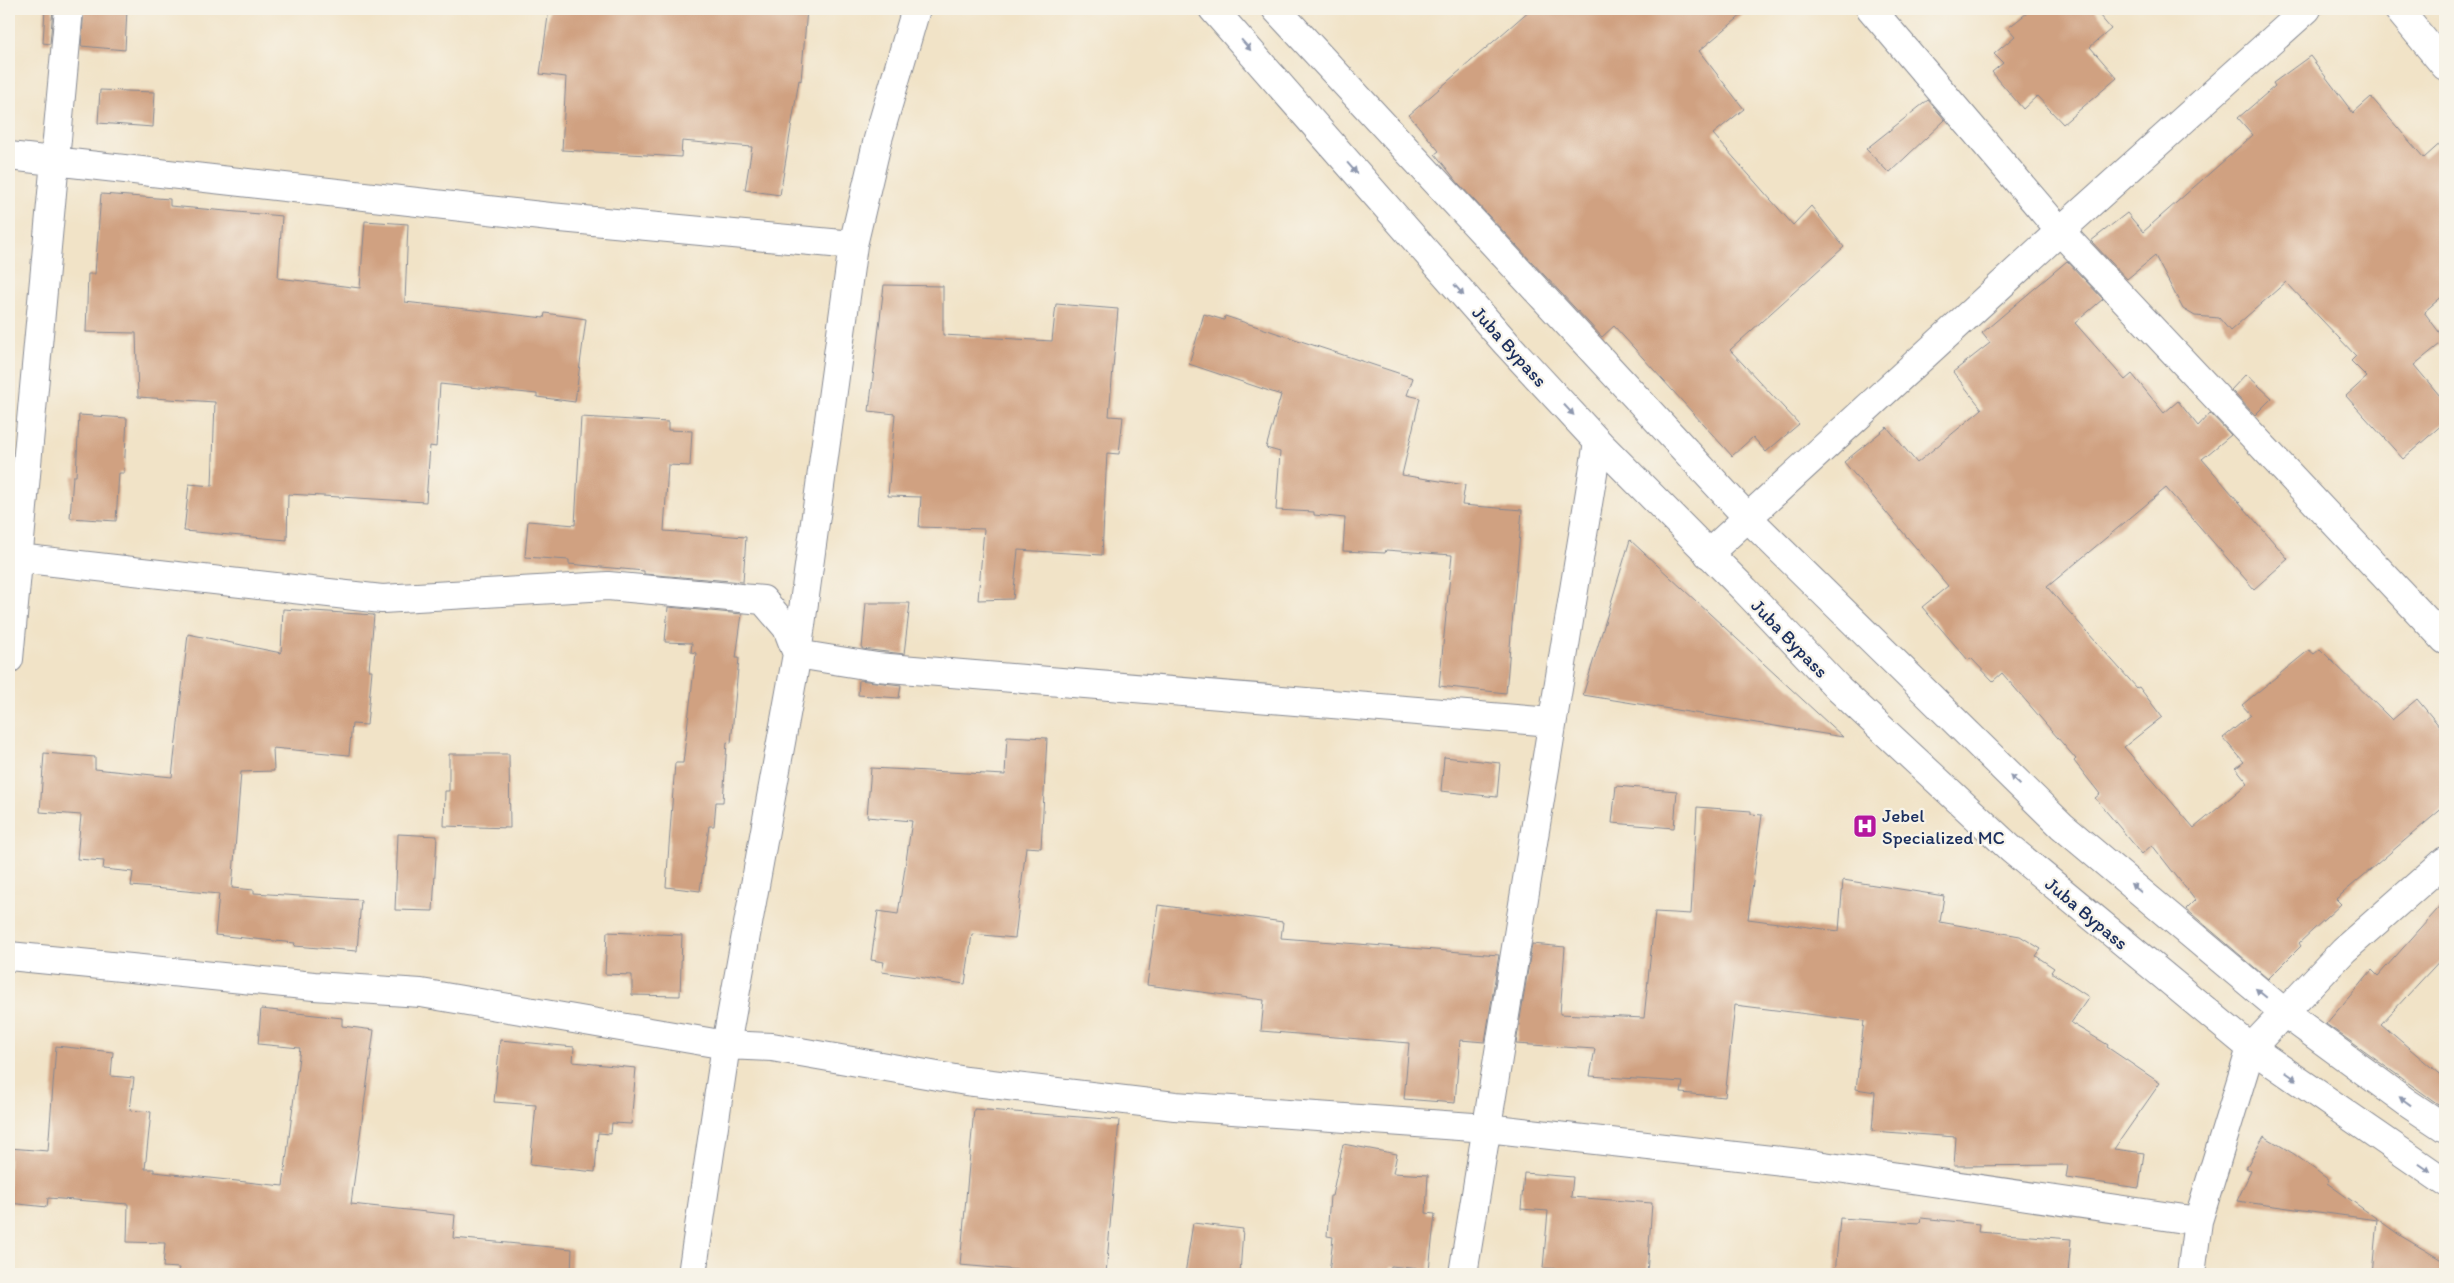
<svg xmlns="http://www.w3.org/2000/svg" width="2454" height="1283" viewBox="0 0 2454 1283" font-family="Itim,sans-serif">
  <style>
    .building { fill: #d0a181 }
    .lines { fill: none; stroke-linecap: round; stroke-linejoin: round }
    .minor-casing { stroke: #868992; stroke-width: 30 }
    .primary-casing { stroke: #868992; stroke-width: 30 }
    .minor { stroke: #fff; stroke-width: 28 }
    .primary { stroke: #fff; stroke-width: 28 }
    .oneway { fill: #8d97ae }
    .labels { text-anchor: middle; stroke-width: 4.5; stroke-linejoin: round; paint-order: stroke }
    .street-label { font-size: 19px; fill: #1b2f5e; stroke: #f7f3e8 }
    .poi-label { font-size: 19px; fill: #1b2f5e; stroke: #f7f3e8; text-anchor: start }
  </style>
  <rect width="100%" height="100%" fill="#f7f3e8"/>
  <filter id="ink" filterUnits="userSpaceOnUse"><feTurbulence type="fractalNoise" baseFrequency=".02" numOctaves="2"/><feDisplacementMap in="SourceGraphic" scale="10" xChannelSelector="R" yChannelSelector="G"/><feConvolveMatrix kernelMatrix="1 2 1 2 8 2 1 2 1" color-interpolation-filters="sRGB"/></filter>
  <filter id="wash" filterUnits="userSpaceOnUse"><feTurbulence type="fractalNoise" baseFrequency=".0096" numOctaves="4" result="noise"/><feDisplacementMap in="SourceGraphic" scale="20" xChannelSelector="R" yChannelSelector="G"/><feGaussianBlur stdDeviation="1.12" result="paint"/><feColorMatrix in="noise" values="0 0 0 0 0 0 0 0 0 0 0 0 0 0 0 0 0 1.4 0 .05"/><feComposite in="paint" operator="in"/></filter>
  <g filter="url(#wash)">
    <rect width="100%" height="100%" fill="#f1e3c7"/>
    <g id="blocks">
      <path class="building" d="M 45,9 L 53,9 L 50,44 L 43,43 Z
        M 84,9 L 127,9 L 125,50 L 81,46 Z
        M 549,9 L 807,9 L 801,81 L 799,80 L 780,195 L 745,190 L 752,147 L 682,141 L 681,157 L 562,150 L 566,77 L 540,74 Z
        M 1531,9 L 1749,9 L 1699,51 L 1744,109 L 1713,134 L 1793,225 L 1811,206 L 1844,247 L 1730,350 L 1799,424 L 1766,452 L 1753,437 L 1732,456 L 1614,326 L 1602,337 L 1459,184 L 1435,154 L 1439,151 L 1409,115 Z
        M 2032,9 L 2094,9 L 2111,29 L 2090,47 L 2117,78 L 2063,124 L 2037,96 L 2023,109 L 1992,72 L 2003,63 L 1994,54 L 2015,36 L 2008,28 Z
        M 2310,56 L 2353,113 L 2371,97 L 2424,158 L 2445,139 L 2445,294 L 2424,312 L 2445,340 L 2414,365 L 2445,402 L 2445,422 L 2403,459 L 2346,396 L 2367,377 L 2351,361 L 2356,356 L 2286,282 L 2230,331 L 2219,318 L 2195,316 L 2183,309 L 2155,256 L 2127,279 L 2091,241 L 2127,213 L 2143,232 L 2253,135 L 2238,118 L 2275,86 L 2273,83 Z
        M 100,90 L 155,92 L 153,127 L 98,123 Z
        M 1928,100 L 1945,120 L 1889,173 L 1866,149 Z
        M 101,194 L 170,199 L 170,206 L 282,216 L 278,278 L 360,288 L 365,221 L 408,224 L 405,302 L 544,318 L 545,313 L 586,319 L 575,402 L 537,397 L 537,394 L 440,384 L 436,447 L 430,446 L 426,502 L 288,494 L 287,540 L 184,531 L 189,484 L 212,486 L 215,402 L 138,397 L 136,333 L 86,332 L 88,274 L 95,274 Z
        M 2067,261 L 2103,299 L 2075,323 L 2125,380 L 2132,374 L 2164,413 L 2178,401 L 2198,426 L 2210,413 L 2231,435 L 2202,459 L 2288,559 L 2254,589 L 2166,488 L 2047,587 L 2137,688 L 2139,687 L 2162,717 L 2124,747 L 2194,828 L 2248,783 L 2236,768 L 2244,762 L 2223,738 L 2251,715 L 2242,705 L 2309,650 L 2314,654 L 2320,649 L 2392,720 L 2417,699 L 2445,733 L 2445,806 L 2336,899 L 2341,904 L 2299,943 L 2301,946 L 2268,979 L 2186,909 L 2195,900 L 2152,845 L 2142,854 L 2095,798 L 2100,794 L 2074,761 L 2076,759 L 2002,673 L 1993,681 L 1971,658 L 1968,660 L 1922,607 L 1948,586 L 1844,462 L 1887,427 L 1917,463 L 1982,409 L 1953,372 L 1990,343 L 1982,333 Z
        M 884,285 L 943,286 L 943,335 L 1052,341 L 1056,304 L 1118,309 L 1109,416 L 1123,417 L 1119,454 L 1107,453 L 1102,555 L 1018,550 L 1013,599 L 978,600 L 984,529 L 919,527 L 921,497 L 888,496 L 895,414 L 869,411 Z
        M 1204,314 L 1224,320 L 1225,316 L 1413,378 L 1407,395 L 1420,398 L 1402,475 L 1465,485 L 1462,505 L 1522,510 L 1506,693 L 1439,686 L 1452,555 L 1386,550 L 1385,553 L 1343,551 L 1345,518 L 1314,515 L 1314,512 L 1276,510 L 1280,452 L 1266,448 L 1281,395 L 1189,364 Z
        M 2246,374 L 2272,398 L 2255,415 L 2231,390 Z
        M 79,415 L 127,418 L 124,473 L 119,473 L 116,521 L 70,518 L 73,476 L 76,476 Z
        M 581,417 L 668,422 L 668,430 L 692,431 L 690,466 L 668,465 L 664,531 L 746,537 L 743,582 L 644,574 L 644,571 L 569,564 L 569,560 L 525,557 L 528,521 L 575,525 Z
        M 1630,540 L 1843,737 L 1583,695 Z
        M 866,603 L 910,603 L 904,654 L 862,649 Z
        M 668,607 L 742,614 L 736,658 L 739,658 L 731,743 L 727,742 L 723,802 L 716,802 L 714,826 L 709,826 L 700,891 L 666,887 L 675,763 L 683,763 L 696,653 L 691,652 L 692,643 L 665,642 Z
        M 283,609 L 374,615 L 369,670 L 372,670 L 367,725 L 352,724 L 349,755 L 273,748 L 274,771 L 241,772 L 232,888 L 254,890 L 254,893 L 361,900 L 357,951 L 294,946 L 295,943 L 215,935 L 219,894 L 131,886 L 133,872 L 103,869 L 104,861 L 77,859 L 81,815 L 40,812 L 44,753 L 95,757 L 95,769 L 172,777 L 188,634 L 281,653 Z
        M 859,680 L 901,685 L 899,698 L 858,695 Z
        M 1007,736 L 1047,738 L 1041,848 L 1026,847 L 1015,938 L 972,934 L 965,984 L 882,972 L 884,962 L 871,960 L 878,911 L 898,914 L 912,821 L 867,817 L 871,768 L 1005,775 Z
        M 449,754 L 509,754 L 510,828 L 444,826 L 445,791 L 449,791 Z
        M 1444,757 L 1500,763 L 1497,797 L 1441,791 Z
        M 1616,786 L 1677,791 L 1674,828 L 1612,823 Z
        M 1697,807 L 1751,811 L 1751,814 L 1762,815 L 1748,919 L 1839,931 L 1843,880 L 1944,896 L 1940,922 L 2020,936 L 2041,949 L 2036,956 L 2054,968 L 2051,972 L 2089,997 L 2071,1023 L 2108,1045 L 2107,1047 L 2160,1083 L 2114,1149 L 2144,1153 L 2139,1188 L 2066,1178 L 2068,1165 L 1954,1166 L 1956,1137 L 1872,1131 L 1875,1092 L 1856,1089 L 1864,1021 L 1735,1005 L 1725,1097 L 1681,1093 L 1683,1082 L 1590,1076 L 1595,1049 L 1516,1044 L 1532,944 L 1565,947 L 1560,1014 L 1644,1018 L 1655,912 L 1691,914 Z
        M 398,834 L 437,836 L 433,911 L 395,910 Z
        M 2445,901 L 2445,955 L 2381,1024 L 2445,1079 L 2445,1109 L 2326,1024 L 2372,970 L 2378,976 Z
        M 1158,905 L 1283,922 L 1281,938 L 1499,955 L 1485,1042 L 1460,1040 L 1455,1103 L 1404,1099 L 1409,1043 L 1261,1031 L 1264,1000 L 1147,985 Z
        M 607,932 L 682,935 L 680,996 L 632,995 L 632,975 L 605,974 Z
        M 261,1009 L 342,1018 L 342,1026 L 374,1030 L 351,1204 L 455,1215 L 453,1238 L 572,1249 L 571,1274 L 178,1274 L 179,1268 L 163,1267 L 165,1243 L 127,1242 L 128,1204 L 48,1198 L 47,1207 L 9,1203 L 9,1148 L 48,1151 L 56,1046 L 113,1052 L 111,1076 L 134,1078 L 130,1110 L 151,1112 L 145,1169 L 154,1169 L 154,1172 L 283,1186 L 300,1048 L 258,1044 Z
        M 500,1040 L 574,1047 L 573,1062 L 636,1068 L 631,1124 L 612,1123 L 611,1134 L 598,1133 L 595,1172 L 530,1165 L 536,1105 L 494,1102 Z
        M 974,1109 L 1119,1120 L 1106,1274 L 1065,1274 L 960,1265 Z
        M 2264,1136 L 2294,1154 L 2329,1180 L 2327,1183 L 2401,1236 L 2445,1262 L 2445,1274 L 2372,1274 L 2377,1220 L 2237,1201 L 2251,1171 L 2246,1168 Z
        M 1343,1144 L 1397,1154 L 1393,1173 L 1428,1175 L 1426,1213 L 1435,1214 L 1429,1270 L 1391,1266 L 1390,1274 L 1329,1274 L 1333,1237 L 1327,1236 L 1330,1196 L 1332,1196 Z
        M 1524,1173 L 1573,1177 L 1571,1197 L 1652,1203 L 1647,1274 L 1564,1274 L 1564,1269 L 1543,1268 L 1548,1211 L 1521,1209 Z
        M 1840,1218 L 1920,1223 L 1921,1218 L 1979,1224 L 1978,1232 L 2071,1239 L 2068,1274 L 1835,1274 Z
        M 1193,1223 L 1243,1229 L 1240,1274 L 1185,1274 Z"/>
    </g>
  </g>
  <g filter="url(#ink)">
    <use href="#blocks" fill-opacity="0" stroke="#868992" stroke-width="1"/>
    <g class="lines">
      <g class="minor-casing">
        <path id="minor" d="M 1871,9 L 2060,231 L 2445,640
          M 2398,9 L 2445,66
          M 9,156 L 550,217 L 853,245
          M 1708,554 L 2060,231 L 2307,9
          M 9,557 L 382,599 L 608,586 L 763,600 L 787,628 L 797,654 L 877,667 L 1552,722
          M 9,659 L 69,9
          M 9,956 L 314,986 L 421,993 L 726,1045 L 772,1047 L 966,1081 L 1175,1106 L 1487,1128 L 1817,1165 L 2198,1221
          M 692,1274 L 726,1045 L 797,654 L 853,245 L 878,139 L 916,9
          M 1463,1274 L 1598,442
          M 2191,1274 L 2198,1221 L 2251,1048 L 2344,950 L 2445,861"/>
      </g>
      <g class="primary-casing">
        <path id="primary" d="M 1213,9 L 1506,343 L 1598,442 L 1745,590 L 1839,689 L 2012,850 L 2251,1048 L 2445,1182
          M 1276,9 L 1748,518 L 2062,826 L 2285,1013 L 2409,1104 L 2445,1128"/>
      </g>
      <use href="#minor" class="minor"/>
      <use href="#primary" class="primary"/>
    </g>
    <defs><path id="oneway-solid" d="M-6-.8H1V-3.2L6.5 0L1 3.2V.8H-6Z" transform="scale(1.25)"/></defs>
    <g class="oneway">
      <use href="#oneway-solid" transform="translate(1246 45) rotate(49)"/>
      <use href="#oneway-solid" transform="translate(1352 168) rotate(49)"/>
      <use href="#oneway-solid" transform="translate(1459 290) rotate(49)"/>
      <use href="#oneway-solid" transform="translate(1569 410) rotate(47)"/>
      <use href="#oneway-solid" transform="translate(2015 780) rotate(-136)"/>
      <use href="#oneway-solid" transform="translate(2136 888) rotate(-140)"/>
      <use href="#oneway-solid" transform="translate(2261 993) rotate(-140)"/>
      <use href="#oneway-solid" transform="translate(2291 1076) rotate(35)"/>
      <use href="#oneway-solid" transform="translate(2405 1101) rotate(-144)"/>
      <use href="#oneway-solid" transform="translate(2425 1168) rotate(35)"/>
    </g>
  </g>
  <defs>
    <g id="hospital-square" transform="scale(1.25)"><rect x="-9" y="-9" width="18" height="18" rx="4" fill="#b5179e" stroke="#f7f3e8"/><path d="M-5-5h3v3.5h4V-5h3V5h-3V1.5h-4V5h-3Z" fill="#fff"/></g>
  </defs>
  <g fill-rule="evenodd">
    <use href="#hospital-square" x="1865" y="826"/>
  </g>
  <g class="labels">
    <g class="street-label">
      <text transform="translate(1510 346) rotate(48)" y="7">Juba Bypass</text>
      <text transform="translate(1790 638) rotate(46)" y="7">Juba Bypass</text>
      <text transform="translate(2087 913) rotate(40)" y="7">Juba Bypass</text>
    </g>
    <g class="poi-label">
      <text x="1882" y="822">Jebel<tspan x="1882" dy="22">Specialized MC</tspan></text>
    </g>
  </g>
  <rect width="2454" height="1283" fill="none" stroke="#f7f3e8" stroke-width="30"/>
</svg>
